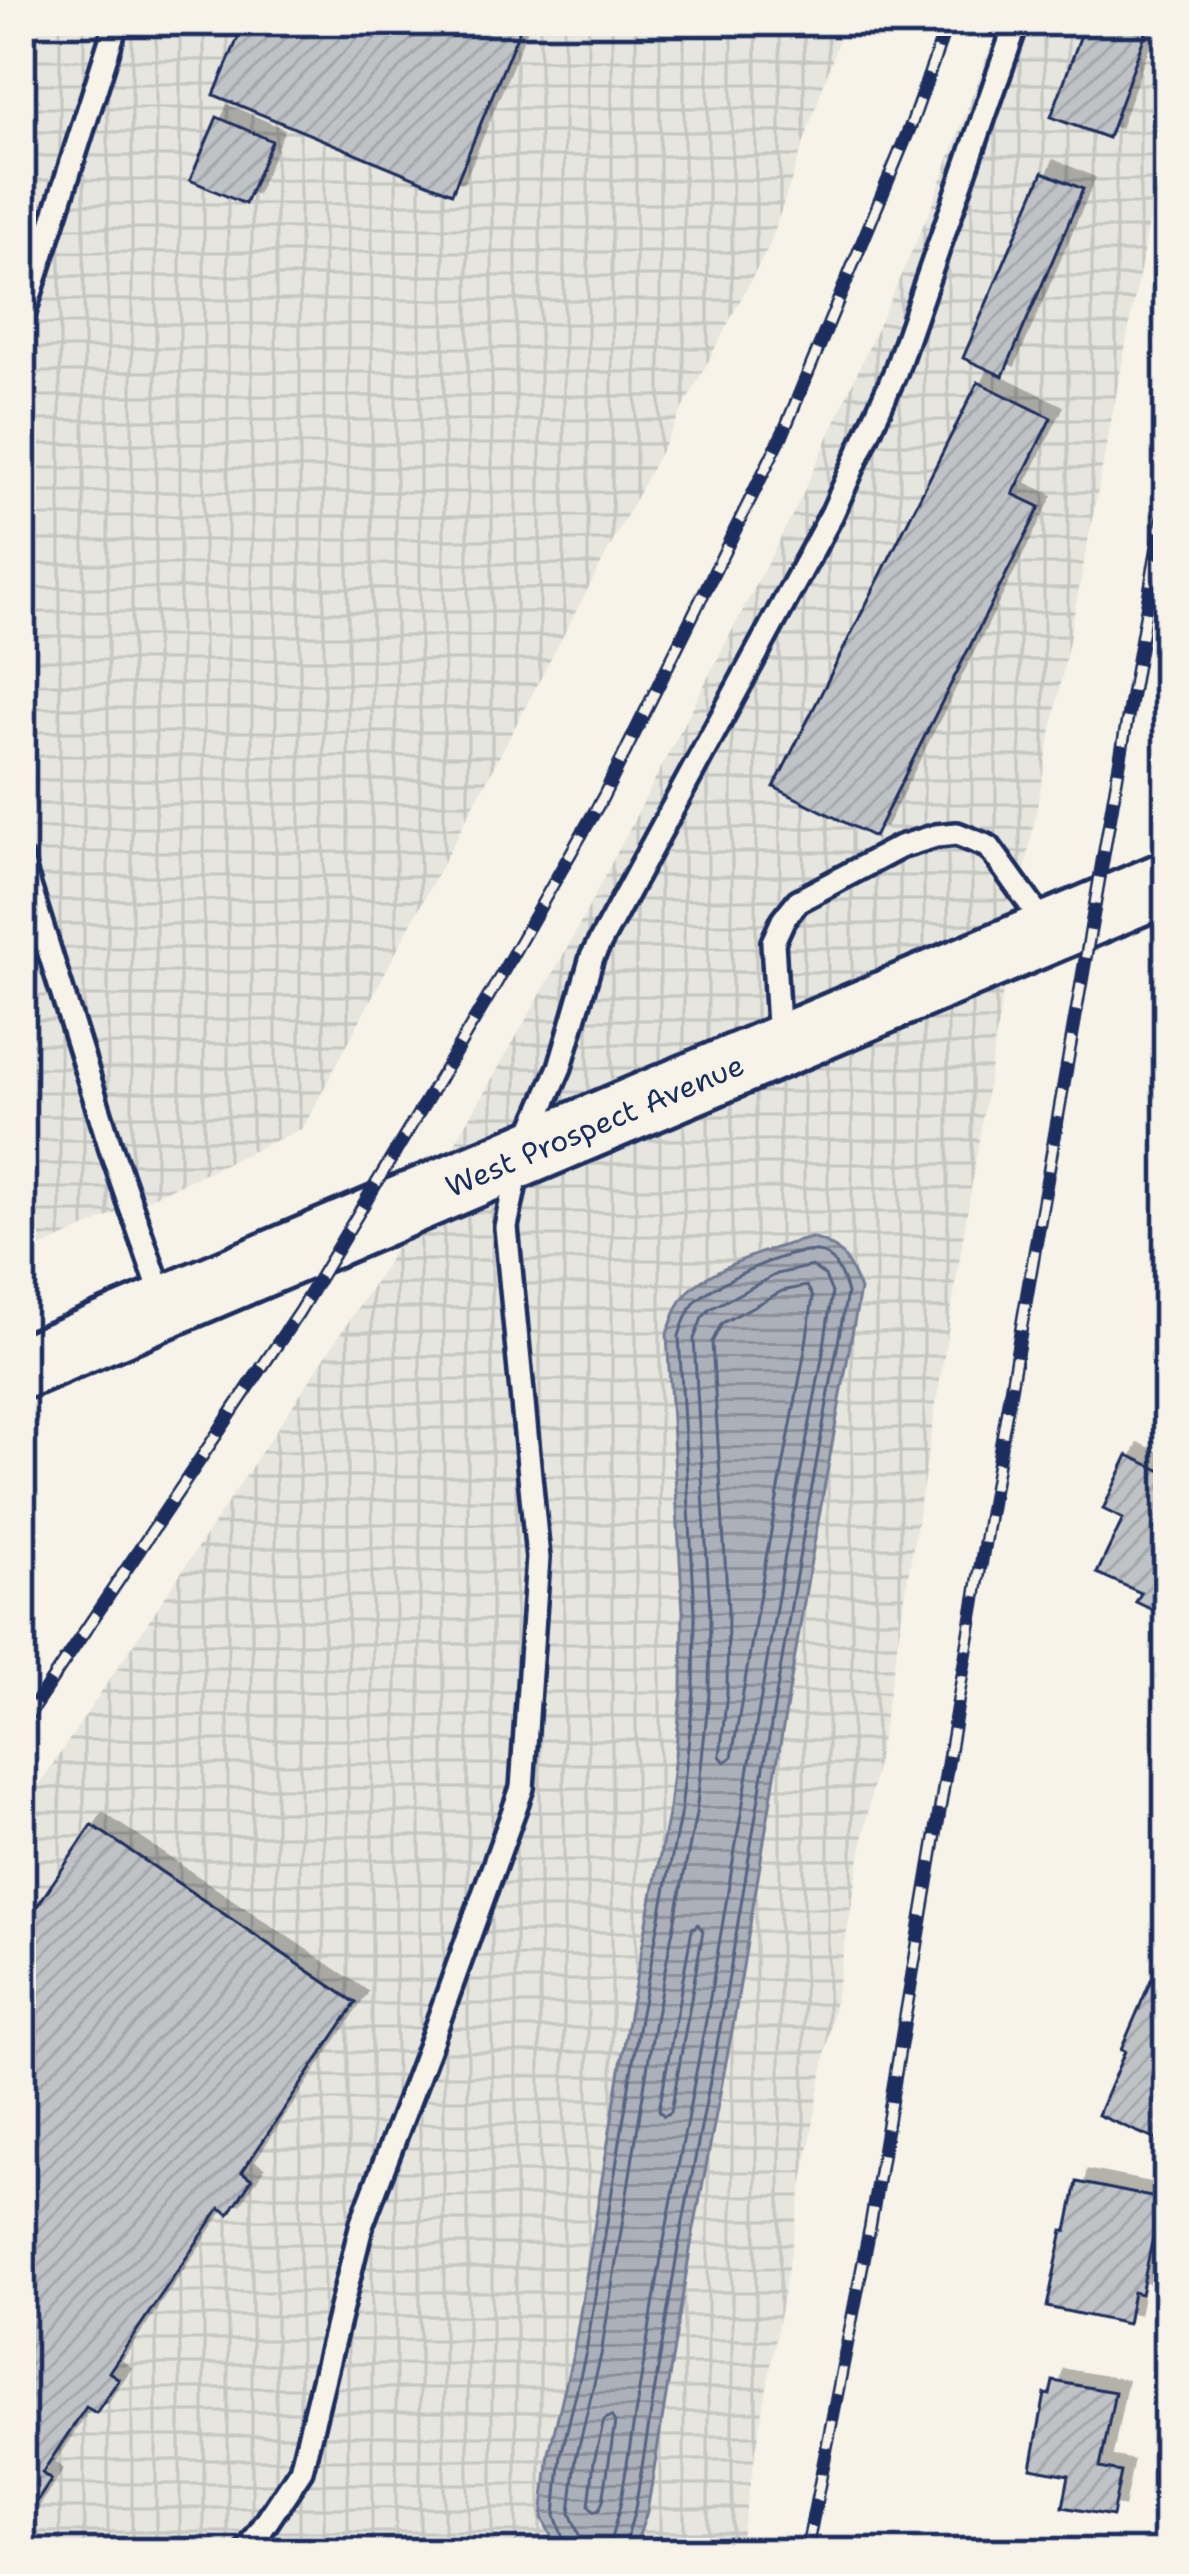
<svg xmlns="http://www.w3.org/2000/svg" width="1189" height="2574" viewBox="0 0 1189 2574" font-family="'Shantell Sans',sans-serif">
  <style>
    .industrial { fill: url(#industrial-grid) }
    .water { fill: url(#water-rules); stroke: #727c95; stroke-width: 3 }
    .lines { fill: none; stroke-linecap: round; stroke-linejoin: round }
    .shore { stroke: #556382; stroke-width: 3 }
    .building { fill: url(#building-hatch); stroke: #1b2f5e; stroke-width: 3; filter: url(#shadow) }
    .service-casing { stroke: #1b2f5e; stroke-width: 30 }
    .secondary-casing { stroke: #1b2f5e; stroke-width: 69 }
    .service { stroke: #f7f3e8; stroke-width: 21 }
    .secondary { stroke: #f7f3e8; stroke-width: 60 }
    .rail-casing { stroke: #1b2f5e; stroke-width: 14 }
    .rail { stroke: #f7f3e8; stroke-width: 9; stroke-dasharray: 27; stroke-linecap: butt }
    .labels { text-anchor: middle; stroke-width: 10; stroke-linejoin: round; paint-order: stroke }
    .street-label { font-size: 30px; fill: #1b2f5e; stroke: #f7f3e8 }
  </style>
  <defs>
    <pattern id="industrial-grid" width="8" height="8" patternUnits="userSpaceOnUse" patternTransform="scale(3)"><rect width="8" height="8" fill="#e6e5de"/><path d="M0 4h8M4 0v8" fill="none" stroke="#c5c5c1"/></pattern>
    <pattern id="water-rules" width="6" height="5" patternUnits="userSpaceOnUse" patternTransform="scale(3)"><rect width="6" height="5" fill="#acb0b9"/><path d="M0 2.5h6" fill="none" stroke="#8b909a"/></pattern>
    <pattern id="building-hatch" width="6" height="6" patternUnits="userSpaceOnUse" patternTransform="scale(3)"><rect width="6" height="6" fill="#c0c3c5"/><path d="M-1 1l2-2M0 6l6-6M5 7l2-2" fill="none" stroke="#a4a8ac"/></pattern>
    <filter id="shadow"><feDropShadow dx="11" dy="-11" stdDeviation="0" flood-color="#0004"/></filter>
  </defs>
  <rect width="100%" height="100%" fill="#f7f3e8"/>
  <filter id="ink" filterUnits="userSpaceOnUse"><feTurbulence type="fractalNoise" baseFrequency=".00833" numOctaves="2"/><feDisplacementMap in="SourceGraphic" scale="24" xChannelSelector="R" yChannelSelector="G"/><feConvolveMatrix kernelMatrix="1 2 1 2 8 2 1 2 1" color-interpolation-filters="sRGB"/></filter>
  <g filter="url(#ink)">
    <path class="industrial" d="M 21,21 L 845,21 L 769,246 L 303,1128 L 21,1257 Z
      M 1000,21 L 1168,21 L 1168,124 L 1010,948 L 894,1664 L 738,2553 L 21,2553 L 21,1812 L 379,1276 L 570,943 L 800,500 L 931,208 Z"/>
    <path class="water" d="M 811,1238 C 843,1246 848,1261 860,1290 L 810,1566 L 734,2020 L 690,2250 L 647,2512 L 633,2553 L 560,2553 L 542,2518 L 549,2453 L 574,2350 L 629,2015 L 669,1809 L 682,1691 L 683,1612 L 667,1334 C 673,1319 677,1303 689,1291 C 716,1265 775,1247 811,1238 Z"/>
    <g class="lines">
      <path class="shore" d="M 807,1286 L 813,1297 L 805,1350 L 766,1558 L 732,1757 L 725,1762 L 720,1756 L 727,1693 L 728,1610 L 712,1342 L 722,1323 L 782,1291 Z
        M 698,1924 L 703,1931 L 671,2112 L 664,2116 L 659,2110 L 692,1929 Z
        M 611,2416 L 615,2422 L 603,2501 L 599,2510 L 594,2512 L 589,2506 L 594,2461 L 604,2420 Z
        M 568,2553 L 555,2515 L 561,2455 L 586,2352 L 640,2018 L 681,1811 L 694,1692 L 695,1611 L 679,1336 C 683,1324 687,1312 695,1302 C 712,1284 800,1241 824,1254 C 837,1261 843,1279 847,1293 L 798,1564 L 722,2018 L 678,2248 L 635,2509 L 623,2553
        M 583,2553 L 581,2540 L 570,2513 L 576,2458 L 601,2355 L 655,2020 L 696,1814 L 709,1694 L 710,1611 L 694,1339 L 702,1318 L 710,1309 L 777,1274 L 812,1266 L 825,1276 L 832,1293 L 823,1353 L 784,1561 L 707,2015 L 663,2246 L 620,2506 L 607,2553"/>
    </g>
    <path class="building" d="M 245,21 L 523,21 L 452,193 L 214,95 Z
      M 1086,21 L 1150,21 L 1108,138 L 1051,117 Z
      M 217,117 L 272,141 L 245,204 L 190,180 Z
      M 1043,172 L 1083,189 L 1003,376 L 963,358 Z
      M 978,382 L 1051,418 L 1013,494 L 1040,507 L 874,837 L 774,787 Z
      M 1128,1455 L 1168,1474 L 1168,1520 L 1163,1532 L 1168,1534 L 1168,1617 L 1136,1602 L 1141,1593 L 1097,1573 L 1123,1519 L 1103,1509 Z
      M 92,1825 L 356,2003 L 242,2172 L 252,2179 L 229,2214 L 220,2208 L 109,2372 L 119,2379 L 96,2413 L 86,2407 L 42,2473 L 51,2480 L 27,2517 L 21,2512 L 21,1930 Z
      M 1151,1980 L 1168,1987 L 1168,2145 L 1098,2115 L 1125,2051 L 1121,2050 Z
      M 1077,2182 L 1161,2199 L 1141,2294 L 1133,2292 L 1127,2324 L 1047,2307 L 1063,2230 L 1067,2231 Z
      M 1053,2381 L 1115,2392 L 1100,2468 L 1121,2472 L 1112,2516 L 1063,2507 L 1069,2475 L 1031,2468 L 1045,2394 L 1050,2395 Z"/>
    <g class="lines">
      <g class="service-casing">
        <path id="service" d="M 21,322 L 117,21
          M 21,860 L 111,1149 L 164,1302
          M 779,1042 L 773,942 L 783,920 L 798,901 L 900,847 L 936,836 L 957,834 L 989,847 L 1046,926
          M 246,2553 L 301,2470 L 362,2223 L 429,2047 L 522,1788 L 538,1558 L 506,1227 L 520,1159 L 560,1067 L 592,957 L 832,514 L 895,373 L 1017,21"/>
      </g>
      <g class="secondary-casing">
        <path id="secondary" d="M 21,1368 L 1168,882"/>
      </g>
      <use href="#service" class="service"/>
      <use href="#secondary" class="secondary"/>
      <g class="rail-casing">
        <path id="rail" d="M 21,1726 L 299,1312 L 489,996 L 603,797 L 784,431 L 911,125 L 948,21
          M 806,2553 L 870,2227 L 1000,1450 L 1168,485"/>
      </g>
      <use href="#rail" class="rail"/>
    </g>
  </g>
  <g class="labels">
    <g class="street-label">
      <text transform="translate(595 1126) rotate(-23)" y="10">West Prospect Avenue</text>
    </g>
  </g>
  <rect width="1189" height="2574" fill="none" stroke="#f7f3e8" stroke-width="72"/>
  <rect x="36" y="36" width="1117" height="2502" fill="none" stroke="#1b2f5e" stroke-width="4.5" filter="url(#ink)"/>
</svg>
